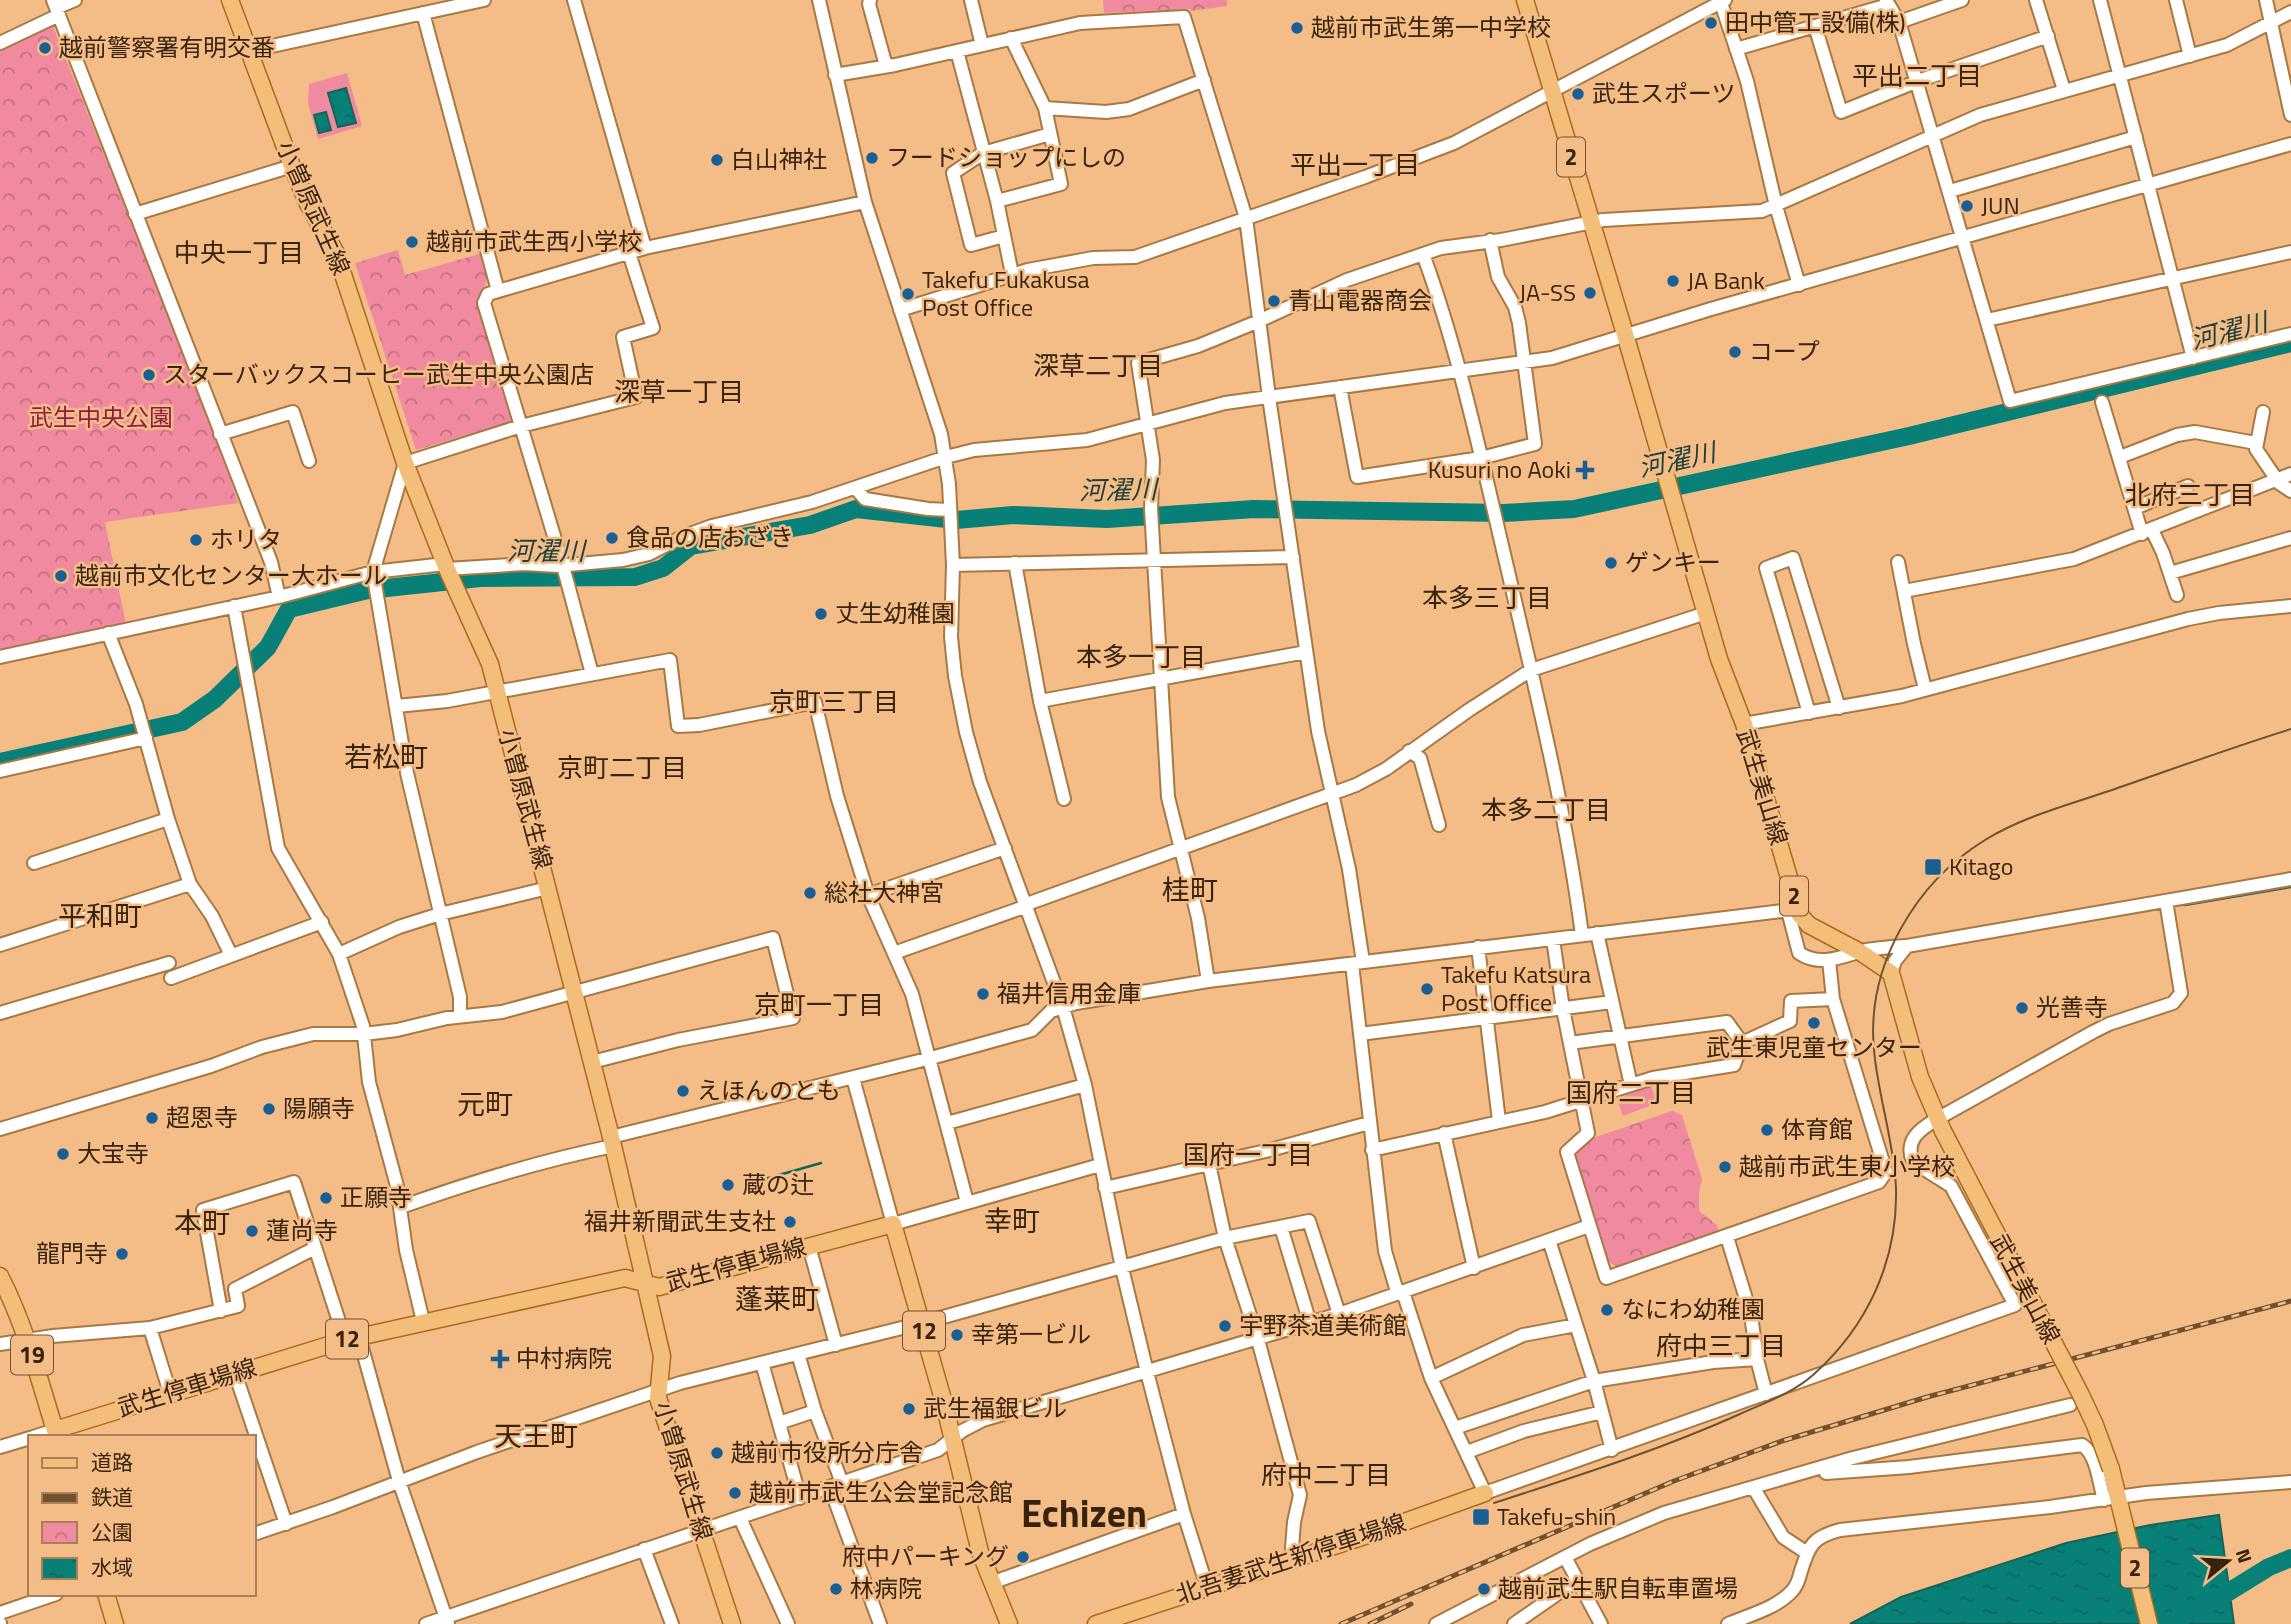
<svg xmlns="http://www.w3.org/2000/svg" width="2291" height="1624" viewBox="0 0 2291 1624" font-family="'Titillium Web','Noto Sans JP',sans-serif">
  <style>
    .green { fill: #f08aa1 }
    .park { fill: url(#park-crowns) }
    .water { fill: url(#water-ripples); stroke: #166457; stroke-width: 2 }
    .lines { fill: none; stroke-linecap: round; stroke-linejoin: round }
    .stream { stroke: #166457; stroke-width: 2.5 }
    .river { stroke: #088077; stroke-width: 18 }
    .minor-casing { stroke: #aa7842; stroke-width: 16 }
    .major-casing { stroke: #ab6b1a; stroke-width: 19 }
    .minor { stroke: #fff; stroke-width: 12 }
    .major { stroke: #f2be7a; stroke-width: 16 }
    .tram { stroke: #705231; stroke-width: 2 }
    .rail-casing { stroke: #705231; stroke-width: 5 }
    .rail { stroke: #f4bd87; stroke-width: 2.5; stroke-dasharray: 8; stroke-linecap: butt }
    .major-bridge-casing { stroke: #ab6b1a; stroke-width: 19; stroke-linecap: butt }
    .major-bridge { stroke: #f2be7a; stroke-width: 16 }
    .poi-dot { fill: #195f94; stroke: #f4bd87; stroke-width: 2.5 }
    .labels { text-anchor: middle; stroke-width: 5; stroke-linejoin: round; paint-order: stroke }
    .shield { fill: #f4bd87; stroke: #705131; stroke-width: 2 }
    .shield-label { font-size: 23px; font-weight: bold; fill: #37230c }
    .poi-label { font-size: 24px; fill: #37230c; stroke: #f4bd87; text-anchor: start }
    .street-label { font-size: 24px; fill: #37230c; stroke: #f4bd87 }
    .park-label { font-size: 24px; fill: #8d1d43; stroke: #f4bd87 }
    .neighbourhood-label { font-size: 26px; fill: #37230c; stroke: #f4bd87 }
    .water-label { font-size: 26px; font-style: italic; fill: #22413d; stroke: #f4bd87 }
    .quarter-label { font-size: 28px; fill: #37230c; stroke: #f4bd87 }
    .town-label { font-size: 38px; font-weight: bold; fill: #37230c; stroke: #f4bd87 }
  </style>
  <defs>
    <pattern id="park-crowns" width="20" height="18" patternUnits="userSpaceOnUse" patternTransform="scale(1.75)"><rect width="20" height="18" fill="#f08aa1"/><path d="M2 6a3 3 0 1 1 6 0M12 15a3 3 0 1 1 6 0" fill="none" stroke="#c37082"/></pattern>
    <pattern id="water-ripples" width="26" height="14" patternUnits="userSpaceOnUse" patternTransform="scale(1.75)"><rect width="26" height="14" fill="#088077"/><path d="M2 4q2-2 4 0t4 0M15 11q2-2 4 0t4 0" fill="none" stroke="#0a6860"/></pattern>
  </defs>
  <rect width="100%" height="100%" fill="#f4bd87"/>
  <path class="green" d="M 347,73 L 362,126 L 318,139 L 308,103 L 309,84 Z
    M 1651,1086 L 1657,1103 L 1623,1116 L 1617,1099 Z"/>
  <path class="park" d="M 1103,0 L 1227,0 L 1227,6 L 1191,11 L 1190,9 L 1104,13 Z
    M 52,24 L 217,438 L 238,503 L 105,522 L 126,624 L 0,653 L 0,49 Z
    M 398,250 L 405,275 L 483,253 L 489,275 L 478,300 L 513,413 L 510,422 L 416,450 L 355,263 Z
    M 1672,1111 L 1682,1115 L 1702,1179 L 1699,1193 L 1699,1211 L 1717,1225 L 1718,1230 L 1716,1234 L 1617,1267 L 1605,1259 L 1573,1155 L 1590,1139 Z"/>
  <path class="water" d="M 346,88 L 356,123 L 338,127 L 328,93 Z
    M 326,112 L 331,130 L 319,133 L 314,115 Z
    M 2219,1515 L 2234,1624 L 1850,1624 L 1901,1597 L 2066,1543 L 2150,1525 Z"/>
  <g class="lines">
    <path class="stream" d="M 2185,905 L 2291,887
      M 758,1181 L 821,1163"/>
    <path class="river" d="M 0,762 L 182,722 L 215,699 L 268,647 L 289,609 L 368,590 L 480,578 L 635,577 L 663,568 L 691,546 L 810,525 L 856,509 L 956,520 L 1013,515 L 1107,519 L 1254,509 L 1504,513 L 1574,509 L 1909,436 L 2291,343
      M 2167,1624 L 2214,1601 L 2269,1567 L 2291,1558"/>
    <g class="minor-casing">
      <path id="minor" d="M 53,0 L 271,562 L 279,597
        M 574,0 L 645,248
        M 819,0 L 865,202 L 941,434 L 949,484 L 953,565 L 951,637 L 955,676 L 966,732 L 980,782 L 1063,1007 L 1085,1085 L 1122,1268 L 1147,1372 L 1184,1514 L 1207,1587
        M 870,0 L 869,4 L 886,66
        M 971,0 L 982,45
        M 1720,0 L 1747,81 L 1776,206 L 1799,285
        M 1886,0 L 1899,22 L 2010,401 L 2291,334
        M 2036,0 L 2064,90
        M 2100,0 L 2193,358
        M 2176,0 L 2190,56
        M 2266,0 L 2291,115
        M 56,8 L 75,0
        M 423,13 L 498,291
        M 1899,22 L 1962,0
        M 1815,26 L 1841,112 L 1918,81 L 2048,36
        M 0,43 L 59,15
        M 1736,49 L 1888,5
        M 249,51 L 484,0
        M 957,51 L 997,201 L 1012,274
        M 835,75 L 895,65 L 1080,23 L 1184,17 L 1246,218 L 1269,397 L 1318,731 L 1349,869 L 1363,962
        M 1045,108 L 1106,112 L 1129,109 L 1204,80
        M 1950,191 L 2136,137
        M 997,201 L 1061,184 L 1045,108 L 1011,38
        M 135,214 L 292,166
        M 1004,236 L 971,245 L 953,173 L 983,153 L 1050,134
        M 1423,254 C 1460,355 1483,466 1508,571 C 1536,692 1566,812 1582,935
        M 900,310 L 1028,270 L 1093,258 L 1135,257 L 1365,177 L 1454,143 L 1725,0
        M 1987,320 L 2291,252
        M 1340,387 L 1357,477 L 1481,458 L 1535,444 L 1519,323 L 1515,307 L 1498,277 L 1490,240
        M 2102,402 L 2142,534
        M 2263,412 L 2256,449 L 2279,483 L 2291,491
        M 220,434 L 293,412 L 309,461
        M 2120,457 L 2177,435 L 2195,432 L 2256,443
        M 856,489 L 865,499 L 928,509 L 949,510
        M 2135,508 L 2188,486
        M 2152,530 L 2163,553 L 2177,595
        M 1898,562 L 1914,644 L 1925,689
        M 1015,563 L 1040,701 L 1064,799
        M 953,565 L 1293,557
        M 447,569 L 525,564 L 557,566 L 623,560 L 649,554 L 682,537 L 712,526 L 812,502 L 946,457 L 974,450 L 1087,440 L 1225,403 L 1552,358 L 1711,309 L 2291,144
        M 2170,573 L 2291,538
        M 1904,591 L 2074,559 L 2291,474
        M 234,606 L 278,848 L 339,954 L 363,1026 L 369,1082 L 397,1186 L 406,1250 L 423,1321
        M 108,633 L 136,704 L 168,819 L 190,884 L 212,916 L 231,955
        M 0,657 L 279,597 L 373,572 L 445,564
        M 592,674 L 563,566 L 484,303 L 488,294 L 645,248 L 865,202
        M 1040,701 L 1306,652
        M 397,706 L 447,701 L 670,660 L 678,726 L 699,725 L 815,702 L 837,796 L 868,895 L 912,994 L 967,1202
        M 1809,713 L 1766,568 L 1793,558 L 1839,708
        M 1744,724 L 1902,696 L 2188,619 L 2219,613 L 2291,606
        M 1409,751 L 1420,758 L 1439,825
        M 0,771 L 146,738
        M 34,863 L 168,819
        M 868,895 L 1005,848
        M 1027,904 L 1356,785 L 1386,769 L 1469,710 L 1531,670 L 1706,613
        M 1788,911 L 1799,953 C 1820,967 1841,957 1862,951 C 1876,948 1892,947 1907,946 L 2291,879
        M 1597,933 L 1631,1085
        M 1553,939 L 1563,1009 L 1588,1133 L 1567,1152 L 1606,1278 L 1879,1182 L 1886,1172 L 1833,999 L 1829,960
        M 0,945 L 190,884
        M 1478,947 L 1499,1121
        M 894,953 L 1027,906
        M 339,954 L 399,927 L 440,914 L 548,888
        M 1352,964 L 1385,1251 L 1396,1288 L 1405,1298 L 1431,1378 L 1485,1493 L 2015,1305 L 1951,1186 L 1913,1162 C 1904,1140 1920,1129 1937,1119 L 2093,1032 L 2109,1024 L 2173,1003 L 2181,993 L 2166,901
        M 1891,973 L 1895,961 L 1907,946
        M 171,978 L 322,922
        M 1208,981 L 1198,918 L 1168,797 L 1151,509 L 1153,460 L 1138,363 L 1198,346 L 1259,321 L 1347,280 L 1441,248 L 1501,240 L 1603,220 L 1762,211 L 1980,115 L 2227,45 L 2291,12
        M 0,1013 L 169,963
        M 460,1016 L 460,997 L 407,773 L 373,572 L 405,463 L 521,426 L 636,397 L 623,337 L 653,328 L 629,253
        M 1360,1034 L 1612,1002
        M 1570,1043 L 1727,1022 L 1742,1043
        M 853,1078 L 893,1224 L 1100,1165
        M 947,1123 L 1085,1085
        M 0,1129 L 211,1066 L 262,1047 L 313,1034 L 364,1034 L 397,1030 L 447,1018 L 502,1012 L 773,938 L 793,1018 L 678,1040 L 592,1062
        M 1444,1133 L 1474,1268
        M 611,1137 L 931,1058 L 1032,1030 L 1051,1011 L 1076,1003 L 1208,981 L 1798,909
        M 1372,1150 L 1545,1112 L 1653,1078 L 1734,1065 L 1742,1043 L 1790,1021 L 1791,1001 L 1833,999
        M 1209,1164 L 1225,1238 L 1258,1340 L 1300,1495 L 1294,1522 L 1292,1548 L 1294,1559
        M 1105,1188 L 1270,1150 L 1369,1123
        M 401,1207 C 471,1182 540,1161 613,1146
        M 1281,1227 L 1310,1323
        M 1727,1237 L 1751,1315 L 1757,1359 L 1766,1394
        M 1549,1240 L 1594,1381 L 1612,1450
        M 809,1246 L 836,1345
        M 221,1311 L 203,1210 L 294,1182 L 345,1340
        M 150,1328 L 170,1393
        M 359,1337 L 399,1481 L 448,1624
        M 0,1344 L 53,1336 L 150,1328 L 238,1306 L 235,1289 L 315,1248
        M 798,1354 L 815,1411 L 842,1483
        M 762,1363 L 800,1498
        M 235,1373 L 286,1524
        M 1431,1378 L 1523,1335 L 1576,1325
        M 779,1423 L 815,1411
        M 1455,1428 L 1594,1381 L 1713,1362 L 1757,1359
        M 33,1437 L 55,1430
        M 0,1447 L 30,1438
        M 1467,1452 L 1524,1431 L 1602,1412
        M 1826,1473 L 1909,1467 L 2082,1445 C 2097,1454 2099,1483 2104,1500
        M 830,1487 L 880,1624
        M 1753,1487 L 1783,1537 L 1807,1553
        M 740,1518 L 788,1624
        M 254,1534 L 333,1507 L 477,1452 L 680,1383 L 922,1323 L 1225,1238 L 1309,1221 L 1339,1314
        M 644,1549 L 672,1624
        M 1565,1557 L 1601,1624
        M 991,1583 L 1184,1514
        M 0,1613 L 56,1594
        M 0,1623 L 0,1624
        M 426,1624 L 938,1450 L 962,1431 L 983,1420 L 1339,1314 L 1589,1226
        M 1436,1624 L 1590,1544 L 1664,1513 L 1853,1458 L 2070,1405
        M 1514,1624 L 1577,1580
        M 1728,1624 C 1749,1615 1777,1608 1792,1591 C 1798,1585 1799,1578 1801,1571 C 1809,1545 1813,1537 1840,1530 L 2050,1507 L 2146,1493 L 2291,1482"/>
    </g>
    <g class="major-casing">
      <path id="major" d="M 230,0 L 292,166 L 308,204 L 336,253 L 405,463 L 447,569 L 490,664 L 611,1137 L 662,1356 L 658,1398 L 732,1624
        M 1525,0 L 1625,334 L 1719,659 L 1744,724 L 1800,915 L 1809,925 L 1860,952 L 1891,973 L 1920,1077 L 1943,1131
        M 0,1276 C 26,1327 40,1382 57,1437
        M 55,1430 L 345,1340 L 625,1278 L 659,1287 L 893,1224 L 944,1403 L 980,1552 L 1009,1624
        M 2111,1469 L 2149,1624
        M 106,1594 L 115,1624
        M 1096,1624 L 1371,1534 L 1485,1493"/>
    </g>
    <use href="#minor" class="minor"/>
    <use href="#major" class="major"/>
    <path class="tram" d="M 1494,1503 C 1577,1476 1660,1450 1740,1414 C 1764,1403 1793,1393 1813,1375 C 1867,1327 1898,1261 1896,1188 C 1894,1141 1878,1096 1874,1050 C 1866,966 1915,883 1985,840 C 2022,817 2068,805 2109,791 C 2170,770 2230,748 2291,729"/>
    <g class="rail-casing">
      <path id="rail" d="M 1341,1624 L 1674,1481 L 1782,1441 L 1927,1397 L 2291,1301
        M 1370,1624 L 1411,1604"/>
    </g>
    <use href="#rail" class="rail"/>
    <g class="major-bridge-casing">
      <path id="major-bridge" d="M 1943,1131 L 2080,1393 L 2095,1425 L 2111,1469"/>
    </g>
    <use href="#major-bridge" class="major-bridge"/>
  </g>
  <g class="poi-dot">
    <circle cx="1711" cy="23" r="7"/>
    <circle cx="1297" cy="28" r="7"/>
    <circle cx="45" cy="48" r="7"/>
    <circle cx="1578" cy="94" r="7"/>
    <circle cx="872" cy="158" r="7"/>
    <circle cx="717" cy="160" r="7"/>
    <circle cx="1967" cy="206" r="7"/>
    <circle cx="412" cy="242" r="7"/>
    <circle cx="1673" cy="281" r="7"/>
    <circle cx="1590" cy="293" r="7"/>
    <circle cx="908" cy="294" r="7"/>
    <circle cx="1274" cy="301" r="7"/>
    <circle cx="1735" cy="352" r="7"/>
    <circle cx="149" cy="375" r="7"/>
    <path d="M1581.5 459.5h7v7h7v7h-7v7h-7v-7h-7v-7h7z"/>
    <circle cx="612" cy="538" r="7"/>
    <circle cx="196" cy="540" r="7"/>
    <circle cx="1611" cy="563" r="7"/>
    <circle cx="61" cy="576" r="7"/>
    <circle cx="821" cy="614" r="7"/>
    <rect x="1924" y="858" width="18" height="18" rx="3.5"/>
    <circle cx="810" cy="893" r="7"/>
    <circle cx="1427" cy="989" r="7"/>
    <circle cx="983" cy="994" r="7"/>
    <circle cx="2022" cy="1008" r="7"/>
    <circle cx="1814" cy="1023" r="7"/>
    <circle cx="683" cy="1091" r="7"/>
    <circle cx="269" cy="1109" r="7"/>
    <circle cx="152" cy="1118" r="7"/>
    <circle cx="1767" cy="1130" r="7"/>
    <circle cx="63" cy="1154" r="7"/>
    <circle cx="1725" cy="1167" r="7"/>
    <circle cx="728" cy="1185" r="7"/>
    <circle cx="326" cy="1198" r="7"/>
    <circle cx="790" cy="1222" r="7"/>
    <circle cx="252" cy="1231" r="7"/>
    <circle cx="122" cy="1254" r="7"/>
    <circle cx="1607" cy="1310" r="7"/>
    <circle cx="1225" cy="1326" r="7"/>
    <circle cx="957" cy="1335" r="7"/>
    <path d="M496.5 1348.5h7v7h7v7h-7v7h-7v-7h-7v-7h7z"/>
    <circle cx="909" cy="1409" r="7"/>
    <circle cx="717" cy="1453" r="7"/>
    <circle cx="735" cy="1493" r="7"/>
    <rect x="1472" y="1508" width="18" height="18" rx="3.5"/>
    <circle cx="1023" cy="1557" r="7"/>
    <circle cx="836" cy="1589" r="7"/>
    <circle cx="1484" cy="1589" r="7"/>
  </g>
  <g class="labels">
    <g class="shield">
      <rect x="1557" y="137.5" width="28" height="39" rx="5"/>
      <rect x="1780" y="876.5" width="28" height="39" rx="5"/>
      <rect x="903" y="1311.5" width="42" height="39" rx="5"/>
      <rect x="326" y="1319.5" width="42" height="39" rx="5"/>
      <rect x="11" y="1335.5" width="42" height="39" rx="5"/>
      <rect x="2121" y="1548.5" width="28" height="39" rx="5"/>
    </g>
    <g class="shield-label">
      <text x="1571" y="165">2</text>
      <text x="1794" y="904">2</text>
      <text x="924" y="1339">12</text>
      <text x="347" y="1347">12</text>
      <text x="32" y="1363">19</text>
      <text x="2135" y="1576">2</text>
    </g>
    <g class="poi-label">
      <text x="1725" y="31">田中管工設備(株)</text>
      <text x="1311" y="36">越前市武生第一中学校</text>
      <text x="59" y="56">越前警察署有明交番</text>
      <text x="1592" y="102">武生スポーツ</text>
      <text x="886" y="166">フードショップにしの</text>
      <text x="731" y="168">白山神社</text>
      <text x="1981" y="214">JUN</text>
      <text x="426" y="250">越前市武生西小学校</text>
      <text x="922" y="288">Takefu Fukakusa<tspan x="922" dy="28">Post Office</tspan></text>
      <text x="1687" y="289">JA Bank</text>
      <text x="1576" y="301" text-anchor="end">JA-SS</text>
      <text x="1288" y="309">青山電器商会</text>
      <text x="1749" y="360">コープ</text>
      <text x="163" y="383">スターバックスコーヒー武生中央公園店</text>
      <text x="1571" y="478" text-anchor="end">Kusuri no Aoki</text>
      <text x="626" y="546">食品の店おざき</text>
      <text x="210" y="548">ホリタ</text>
      <text x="1625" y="571">ゲンキー</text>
      <text x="75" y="584">越前市文化センター大ホール</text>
      <text x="835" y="622">丈生幼稚園</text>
      <text x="1949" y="875">Kitago</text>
      <text x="824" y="901">総社大神宮</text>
      <text x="1441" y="983">Takefu Katsura<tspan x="1441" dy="28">Post Office</tspan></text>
      <text x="997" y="1002">福井信用金庫</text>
      <text x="2036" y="1016">光善寺</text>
      <text x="1814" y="1056" text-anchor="middle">武生東児童センター</text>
      <text x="697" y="1099">えほんのとも</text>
      <text x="283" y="1117">陽願寺</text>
      <text x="166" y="1126">超恩寺</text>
      <text x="1781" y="1138">体育館</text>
      <text x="77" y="1162">大宝寺</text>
      <text x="1739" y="1175">越前市武生東小学校</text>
      <text x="742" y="1193">蔵の辻</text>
      <text x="340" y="1206">正願寺</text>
      <text x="776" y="1230" text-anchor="end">福井新聞武生支社</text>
      <text x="266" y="1239">蓮尚寺</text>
      <text x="108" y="1262" text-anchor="end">龍門寺</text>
      <text x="1621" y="1318">なにわ幼稚園</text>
      <text x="1239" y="1334">宇野茶道美術館</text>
      <text x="971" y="1343">幸第一ビル</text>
      <text x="516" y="1367">中村病院</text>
      <text x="923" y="1417">武生福銀ビル</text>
      <text x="731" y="1461">越前市役所分庁舎</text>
      <text x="749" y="1501">越前市武生公会堂記念館</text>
      <text x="1497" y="1525">Takefu-shin</text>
      <text x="1009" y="1565" text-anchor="end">府中パーキング</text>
      <text x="850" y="1597">林病院</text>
      <text x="1498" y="1597">越前武生駅自転車置場</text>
    </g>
    <g class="street-label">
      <text transform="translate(313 208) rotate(66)" y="8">小曽原武生線</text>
      <text transform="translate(1762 787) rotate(73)" y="8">武生美山線</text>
      <text transform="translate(525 799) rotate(75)" y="8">小曽原武生線</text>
      <text transform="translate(736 1265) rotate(-15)" y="8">武生停車場線</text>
      <text transform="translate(2025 1289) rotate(62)" y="8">武生美山線</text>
      <text transform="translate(187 1388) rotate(-17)" y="8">武生停車場線</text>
      <text transform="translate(683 1471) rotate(73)" y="8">小曽原武生線</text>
      <text transform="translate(1291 1559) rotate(-18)" y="8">北吾妻武生新停車場線</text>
    </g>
    <g class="park-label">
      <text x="101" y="426">武生中央公園</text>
    </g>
    <g class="neighbourhood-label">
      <text x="1917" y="85">平出二丁目</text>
      <text x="1355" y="174">平出一丁目</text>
      <text x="239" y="262">中央一丁目</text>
      <text x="1098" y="375">深草二丁目</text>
      <text x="679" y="401">深草一丁目</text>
      <text x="2190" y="504">北府三丁目</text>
      <text x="1487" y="607">本多三丁目</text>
      <text x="1141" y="666">本多一丁目</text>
      <text x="834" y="711">京町三丁目</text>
      <text x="622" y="777">京町二丁目</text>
      <text x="1546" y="819">本多二丁目</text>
      <text x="819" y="1014">京町一丁目</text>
      <text x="1631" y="1102">国府二丁目</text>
      <text x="1248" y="1164">国府一丁目</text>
      <text x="1721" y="1355">府中三丁目</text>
      <text x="1326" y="1484">府中二丁目</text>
    </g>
    <g class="water-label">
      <text transform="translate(2229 331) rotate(-14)" y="9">河濯川</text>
      <text transform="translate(1677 460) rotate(-12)" y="9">河濯川</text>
      <text transform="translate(1118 490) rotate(-1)" y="9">河濯川</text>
      <text x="546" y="560">河濯川</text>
    </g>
    <g class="quarter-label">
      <text x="386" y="767">若松町</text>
      <text x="1190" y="900">桂町</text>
      <text x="100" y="926">平和町</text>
      <text x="485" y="1114">元町</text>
      <text x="1012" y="1231">幸町</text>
      <text x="202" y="1233">本町</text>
      <text x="777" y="1309">蓬莱町</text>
      <text x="536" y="1446">天王町</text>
    </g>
    <g class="town-label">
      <text x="1084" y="1527">Echizen</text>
    </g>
  </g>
  <rect x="28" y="1435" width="228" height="161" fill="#f4bd87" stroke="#a87f56" stroke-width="2"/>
  <rect x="42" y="1458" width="35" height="10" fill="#f2be7a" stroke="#a87f56" stroke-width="2"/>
  <text x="91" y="1470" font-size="21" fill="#37230c">道路</text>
  <rect x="42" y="1493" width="35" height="10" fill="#705231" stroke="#a87f56" stroke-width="2"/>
  <text x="91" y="1505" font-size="21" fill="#37230c">鉄道</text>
  <rect x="42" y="1522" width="35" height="21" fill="url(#park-crowns)" stroke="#a87f56" stroke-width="2"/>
  <text x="91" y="1540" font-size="21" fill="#37230c">公園</text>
  <rect x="42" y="1558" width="35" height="21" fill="url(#water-ripples)" stroke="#a87f56" stroke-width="2"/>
  <text x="91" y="1575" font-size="21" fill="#37230c">水域</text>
  <g transform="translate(2228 1561) rotate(72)" stroke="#f4bd87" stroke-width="5" paint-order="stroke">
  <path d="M0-5L12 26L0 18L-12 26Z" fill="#37230c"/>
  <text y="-10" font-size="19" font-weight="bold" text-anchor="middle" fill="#37230c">N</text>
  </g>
</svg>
